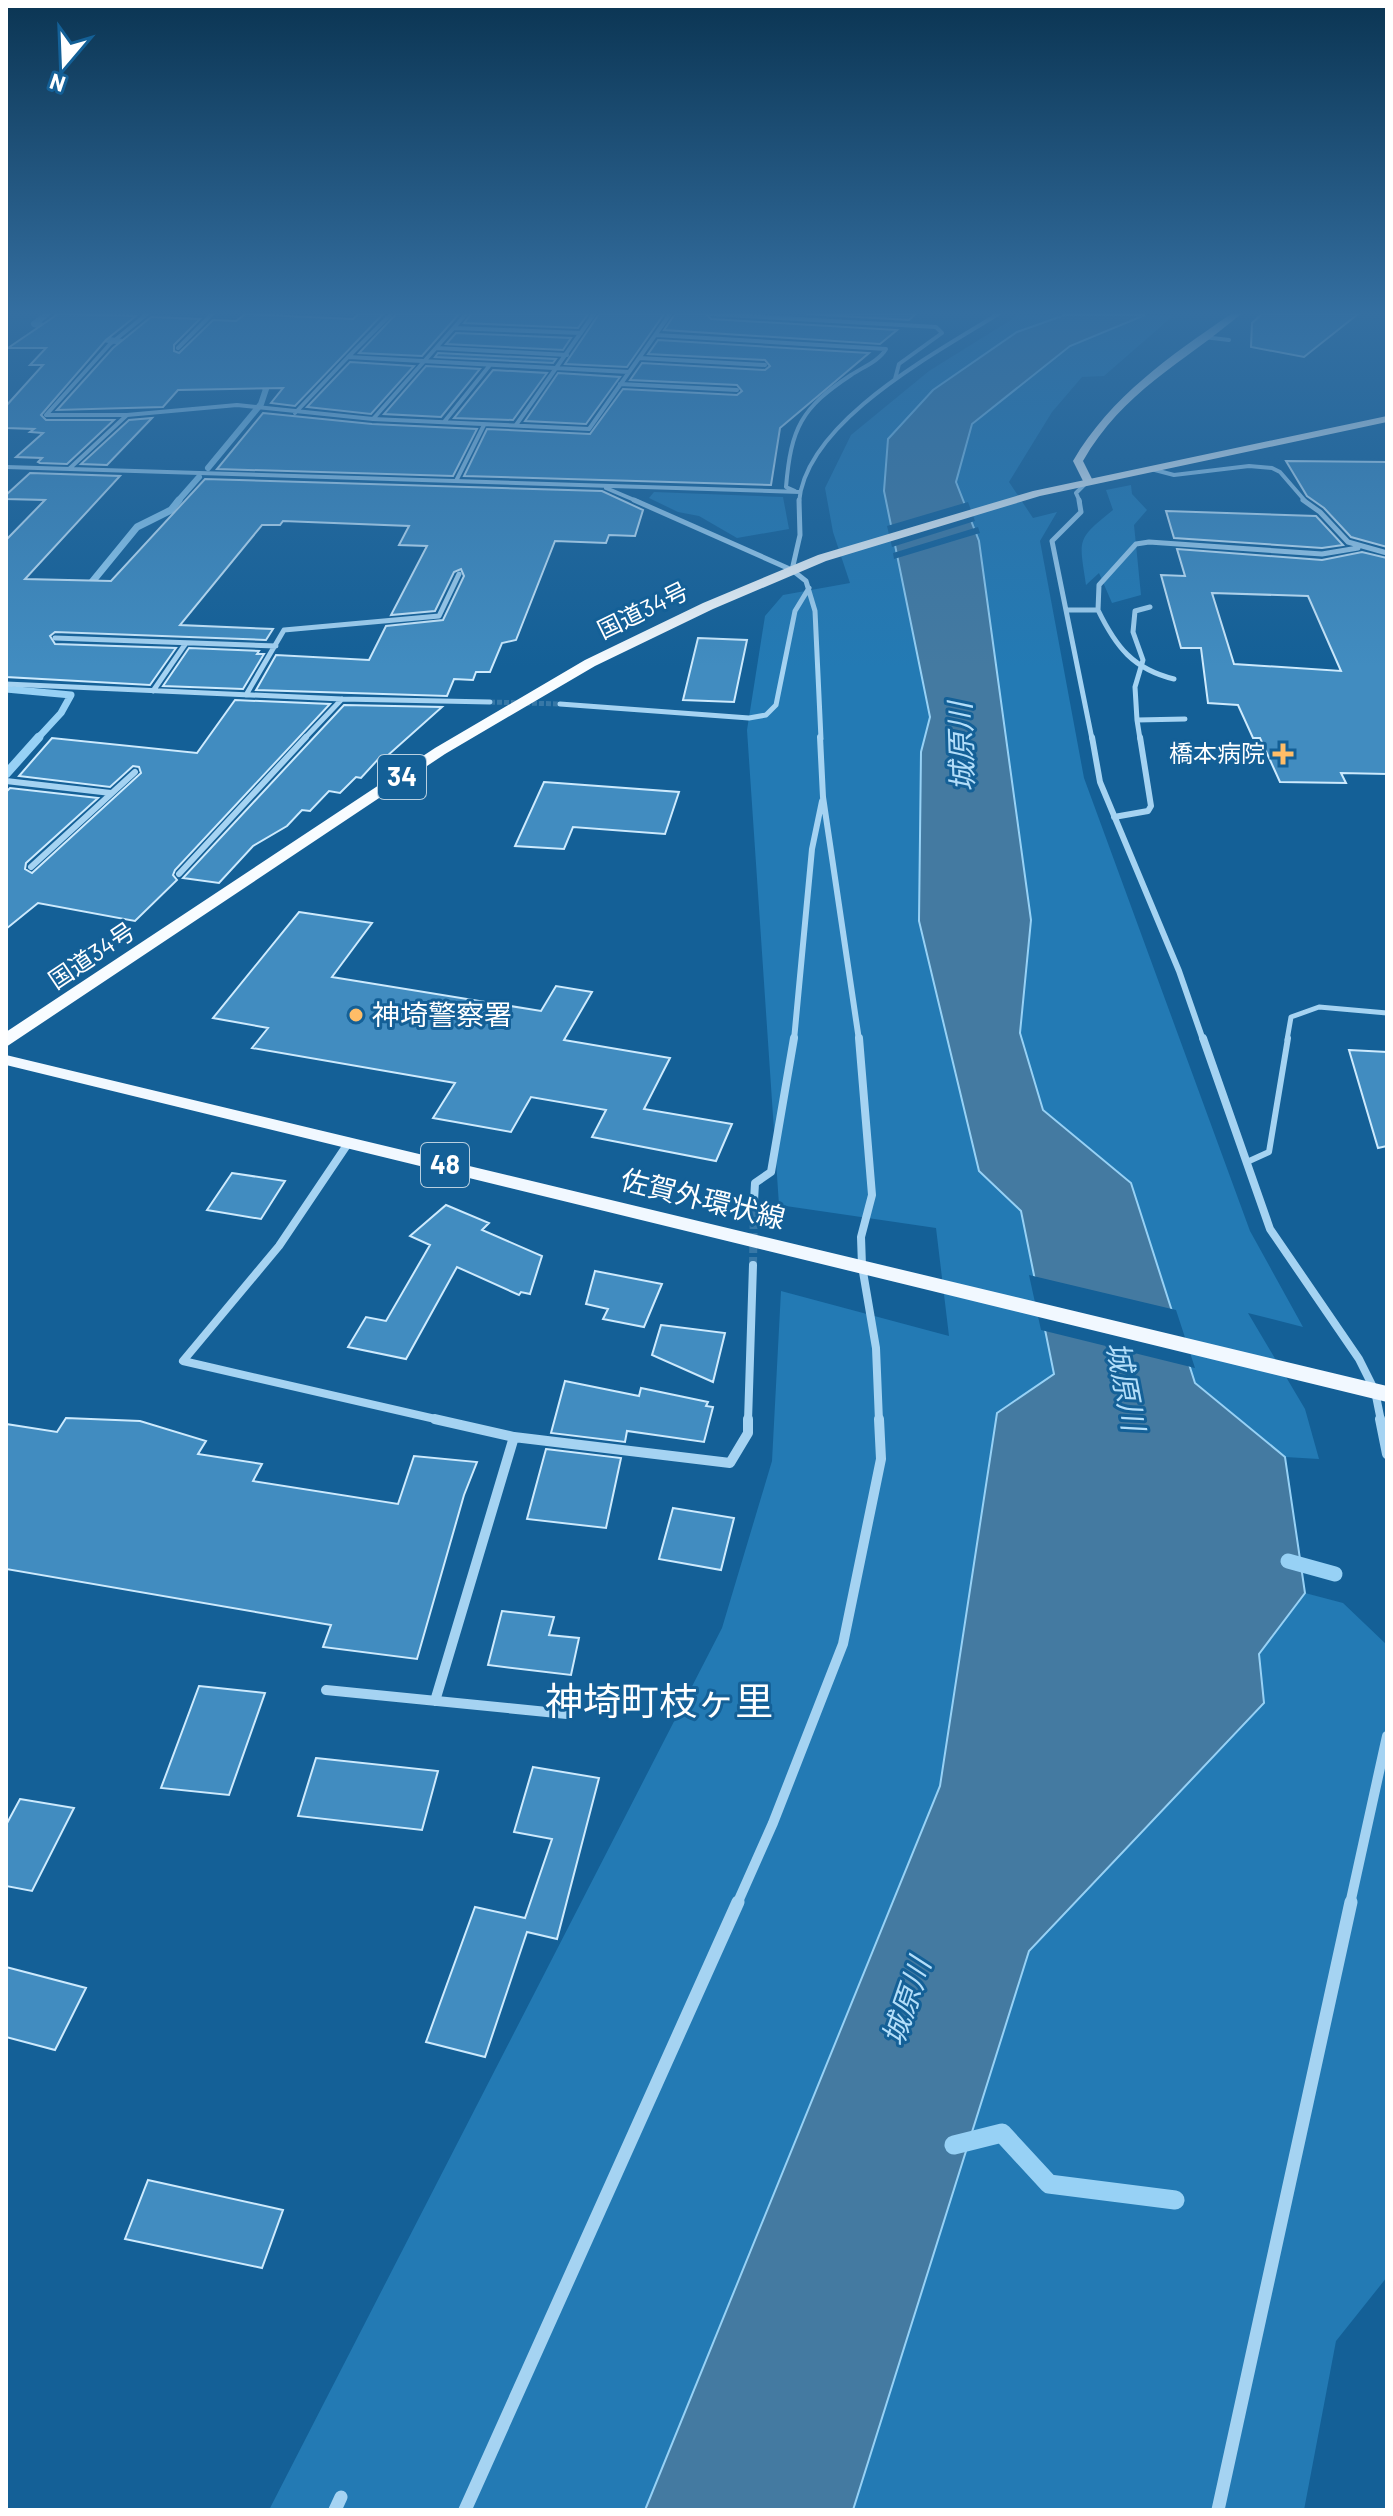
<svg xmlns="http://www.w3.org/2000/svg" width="1393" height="2516" viewBox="0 0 1393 2516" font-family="Barlow,'Noto Sans JP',sans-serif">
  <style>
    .green { fill: #237ab4 }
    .water { fill: #447aa1; stroke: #97d1f5; stroke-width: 2 }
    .pier { fill: #146097 }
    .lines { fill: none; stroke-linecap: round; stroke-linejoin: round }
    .stream-far4 { stroke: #97d1f5; stroke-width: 6 }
    .stream-far3 { stroke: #97d1f5; stroke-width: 7 }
    .stream-far2 { stroke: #97d1f5; stroke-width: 9 }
    .stream-far1 { stroke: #97d1f5; stroke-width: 15 }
    .stream { stroke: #97d1f5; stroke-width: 19 }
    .building { fill: #418cc0; stroke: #cdeafd; stroke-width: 2; fill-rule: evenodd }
    .minor-tunnel-far1 { stroke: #3778a7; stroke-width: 5; stroke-dasharray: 5 2; stroke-linecap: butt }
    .minor-tunnel { stroke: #3778a7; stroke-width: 8; stroke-dasharray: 8 4; stroke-linecap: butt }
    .service-far1 { stroke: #a5d3f2; stroke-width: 5 }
    .service { stroke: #a5d3f2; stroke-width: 6 }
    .minor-far5 { stroke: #a5d3f2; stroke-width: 4 }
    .minor-far4 { stroke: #a5d3f2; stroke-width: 5 }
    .minor-far3 { stroke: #a5d3f2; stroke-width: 6 }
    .minor-far2 { stroke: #a5d3f2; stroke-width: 8 }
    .minor-far1 { stroke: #a5d3f2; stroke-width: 10 }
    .minor { stroke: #a5d3f2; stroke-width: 13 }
    .primary { fill: #f1f8ff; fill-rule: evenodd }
    .trunk { fill: #f8fcff; fill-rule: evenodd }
    .poi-dot { fill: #ffbd67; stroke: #146097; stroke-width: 3 }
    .labels { text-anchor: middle; stroke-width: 6; stroke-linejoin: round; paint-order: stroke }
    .far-street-label { font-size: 24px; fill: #fff; stroke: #146097 }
    .far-poi-label { font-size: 24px; fill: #fff; stroke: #146097; text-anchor: end }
    .shield { fill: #146097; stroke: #b8cfe0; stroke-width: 2 }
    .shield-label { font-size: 26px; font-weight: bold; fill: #fff }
    .poi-label { font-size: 28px; fill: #fff; stroke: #146097; text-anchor: start }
    .street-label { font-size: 28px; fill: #fff; stroke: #146097 }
    .water-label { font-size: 30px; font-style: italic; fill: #b2ddf9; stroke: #146097 }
    .near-quarter-label { font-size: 38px; fill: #fff; stroke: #146097 }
  </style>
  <rect width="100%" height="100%" fill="#146097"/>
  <path class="green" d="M 1019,315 L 1065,315 L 1017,332 L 933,390 L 888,439 L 884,491 L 930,717 L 921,752 L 979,1170 L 1021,1211 L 1054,1374 L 997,1414 L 940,1786 L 645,2510 L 269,2510 L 722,1628 L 772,1461 L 781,1291 L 949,1336 L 936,1228 L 779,1205 L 747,730 L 765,616 L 783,595 L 850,583 L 833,532 L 825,488 L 851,435 L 929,371 Z
    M 1145,315 L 1174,315 L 1104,376 L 1082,377 L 1052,412 L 1009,482 L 1033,518 L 1057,512 L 1040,541 L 1084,778 L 1250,1231 L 1303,1327 L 1248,1313 L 1305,1409 L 1319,1459 L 1285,1457 L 1195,1383 L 1131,1183 L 1043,1109 L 1020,1033 L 1031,920 L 979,541 L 956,483 L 972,424 L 1070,346 Z
    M 1131,485 L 1132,494 L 1147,510 L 1134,525 L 1141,595 L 1112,603 L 1099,573 L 1086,585 C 1079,538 1076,540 1113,510 L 1106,490 Z
    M 654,492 L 783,497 L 789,529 L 737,538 L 699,516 L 678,512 L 649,498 Z
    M 1305,1593 L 1343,1603 L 1387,1645 L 1387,2277 L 1336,2341 L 1304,2510 L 853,2510 L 1029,1951 L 1264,1703 L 1259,1654 Z"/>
  <path class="water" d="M 1065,315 L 1145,315 L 1070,346 L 972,424 L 956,482 L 979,541 L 1031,920 L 1020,1033 L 1043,1110 L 1131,1183 L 1195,1383 L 1285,1457 L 1305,1593 L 1259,1654 L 1264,1703 L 1029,1951 L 853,2510 L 645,2510 L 940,1786 L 997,1413 L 1054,1374 L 1021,1211 L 979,1171 L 919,921 L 921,752 L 930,717 L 884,491 L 888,439 L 933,390 L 1017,332 Z"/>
  <path class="pier" d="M 968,502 L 975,521 L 892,547 L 887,526 Z
    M 978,527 L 980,533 L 894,559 L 893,553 Z
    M 1029,1275 L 1176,1310 L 1195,1368 L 1041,1330 Z"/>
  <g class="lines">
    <path class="stream-far4" d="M 47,314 L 34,324 L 57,329
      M 90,337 L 135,344
      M 208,468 L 261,404 L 266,389 L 257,379
      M 177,502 L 199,477"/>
    <path class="stream-far3" d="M 83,593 L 137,527 L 171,510 L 179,500
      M 6,689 L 71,695 L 61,713 L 37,739"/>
    <path class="stream-far2" d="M 6,774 L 39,737"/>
    <path class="stream-far1" d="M 1288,1561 L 1335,1574"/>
    <path class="stream" d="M 954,2145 L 1002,2133 L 1049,2184 L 1175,2200"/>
  </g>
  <path class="building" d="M 58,314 L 136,316 L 106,340 L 41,415 L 46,420 L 114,420 L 67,464 L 40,463 L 38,462 L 42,458 L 16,457 L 43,433 L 30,432 L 34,429 L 6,428 L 6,406 L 43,365 L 30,365 L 46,348 L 8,348 Z
    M 245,314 L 353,319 L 358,314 L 383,314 L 295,406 L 271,403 L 283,388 L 178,390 L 163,407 L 57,410 L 113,348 L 151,317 L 200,319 L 174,345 L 174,351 L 179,353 L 213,320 L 236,321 Z
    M 396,314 L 459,314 L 422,356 L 359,353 Z
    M 471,314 L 588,314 L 578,328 L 464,323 Z
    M 599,314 L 664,314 L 627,367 L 565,364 Z
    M 675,314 L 706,314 L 711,319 L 897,330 L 880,344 L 664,330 Z
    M 806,314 L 916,314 L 909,320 Z
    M 1262,314 L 1358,314 L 1304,357 L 1251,347 L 1252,323 Z
    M 456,333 L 571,338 L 563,350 L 446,344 Z
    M 658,340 L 869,353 L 780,428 L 771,485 L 464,476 L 487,429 L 590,434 L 623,389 L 737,395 L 742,391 L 737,385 L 630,380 L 642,363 L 765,370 L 770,366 L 765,360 L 648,354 Z
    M 438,353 L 556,359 L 553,363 L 435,357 Z
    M 350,362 L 414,366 L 371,414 L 307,407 Z
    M 426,366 L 480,369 L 441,417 L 384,414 Z
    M 493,370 L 547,373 L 513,420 L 454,418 Z
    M 558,373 L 620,377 L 586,424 L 525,421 Z
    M 263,413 L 372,424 L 477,429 L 453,476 L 217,469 Z
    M 152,418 L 107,465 L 81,464 L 129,420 Z
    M 1286,461 L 1387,462 L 1387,547 L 1351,537 L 1324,508 L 1307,496 Z
    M 30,473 L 120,476 L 25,579 L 111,581 L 205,479 L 602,491 L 643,510 L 635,536 L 609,535 L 606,543 L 555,541 L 516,640 L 502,643 L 490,672 L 476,672 L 473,680 L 454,679 L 447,696 L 256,690 L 276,655 L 369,660 L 386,626 L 443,620 L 464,576 L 461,569 L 454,572 L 435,611 L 391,615 L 427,546 L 399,545 L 409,526 L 283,521 L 280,525 L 262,525 L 180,625 L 273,629 L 266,640 L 55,632 L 50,636 L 55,644 L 176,648 L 150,685 L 6,677 L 6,540 L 45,500 L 6,499 L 6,495 Z
    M 1166,511 L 1316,516 L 1343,545 L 1322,548 L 1174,538 Z
    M 1177,549 L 1322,560 L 1362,552 L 1387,558 L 1387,774 L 1341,773 L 1346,783 L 1280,782 L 1260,738 L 1253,738 L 1238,705 L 1208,703 L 1201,648 L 1181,648 L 1161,575 L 1185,576 ZM 1212,593 L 1308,596 L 1341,671 L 1234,664 Z
    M 698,638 L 747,640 L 734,702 L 683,700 Z
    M 189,648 L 259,651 L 257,654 L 264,654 L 243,689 L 163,686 Z
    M 235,700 L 330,704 L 175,870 L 173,875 L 177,880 L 135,921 L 38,903 L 6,929 L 6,792 L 10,788 L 98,798 L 26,863 L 25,869 L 32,873 L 141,773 L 139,767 L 133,766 L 110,787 L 19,776 L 52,738 L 197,753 Z
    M 344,705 L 442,707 L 386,757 L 381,756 L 361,778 L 356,777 L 340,793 L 329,791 L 310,811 L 302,810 L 287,826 L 253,846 L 219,883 L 183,878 Z
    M 544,782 L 679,792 L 665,834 L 573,827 L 564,849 L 515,846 Z
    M 299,912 L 372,923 L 332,977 L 541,1011 L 556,986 L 592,992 L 564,1040 L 670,1058 L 644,1109 L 732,1124 L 716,1161 L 592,1137 L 606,1110 L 531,1097 L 511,1132 L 433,1118 L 455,1083 L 252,1048 L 268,1028 L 213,1018 Z
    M 1349,1050 L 1387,1052 L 1387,1146 L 1378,1148 Z
    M 232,1173 L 285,1181 L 261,1219 L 207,1210 Z
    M 446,1205 L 489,1223 L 482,1230 L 542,1256 L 530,1294 L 521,1292 L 519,1295 L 457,1267 L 406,1359 L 348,1347 L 366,1317 L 386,1321 L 430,1245 L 410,1236 Z
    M 595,1271 L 662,1284 L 644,1327 L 603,1319 L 608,1309 L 586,1304 Z
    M 661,1325 L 725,1333 L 713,1382 L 652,1355 Z
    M 565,1381 L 639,1396 L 641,1388 L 708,1402 L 706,1406 L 713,1407 L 704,1442 L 627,1431 L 625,1442 L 551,1433 Z
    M 66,1418 L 140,1421 L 206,1441 L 198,1454 L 262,1464 L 253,1481 L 398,1504 L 414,1456 L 477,1462 L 464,1495 L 417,1659 L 323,1647 L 331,1625 L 6,1569 L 6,1424 L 57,1432 Z
    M 546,1449 L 621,1458 L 606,1528 L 527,1519 Z
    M 673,1508 L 734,1518 L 721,1570 L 659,1559 Z
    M 502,1611 L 554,1617 L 549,1635 L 579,1638 L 571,1675 L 488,1665 Z
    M 199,1686 L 265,1693 L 229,1795 L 161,1788 Z
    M 316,1758 L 438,1771 L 422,1830 L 298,1816 Z
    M 533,1767 L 599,1778 L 557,1939 L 527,1932 L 485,2057 L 426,2042 L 475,1907 L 525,1918 L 552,1839 L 514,1832 Z
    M 20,1799 L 74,1808 L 32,1891 L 6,1886 L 6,1825 Z
    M 6,1967 L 86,1988 L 55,2050 L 6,2037 Z
    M 148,2180 L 283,2210 L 262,2268 L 125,2239 Z"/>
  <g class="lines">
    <path class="minor-tunnel-far1" d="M 490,702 L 560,704"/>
    <path class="minor-tunnel" d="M 753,1265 L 754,1201"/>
    <path class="service-far1" d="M 1287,1040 L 1291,1017 L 1319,1007 L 1387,1013"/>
    <path class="service" d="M 1247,1162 L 1269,1152 L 1288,1038"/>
    <path class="minor-far5" d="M 391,314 L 348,357 L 629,372
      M 711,314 L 936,327 L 942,333 L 899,364 L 895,379
      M 454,328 L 581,333
      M 656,335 L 886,349 C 879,361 863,367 851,375 C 801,408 791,428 786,487 L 795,491
      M 1204,337 L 1229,340
      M 178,348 L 212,314
      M 436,348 L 567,355
      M 639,358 L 765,365
      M 620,384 L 737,390
      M 295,413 L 348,357
      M 46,415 L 127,415 L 237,405 L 373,419 L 589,429 L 670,314
      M 46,415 L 110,344 L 147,314
      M 373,419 L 466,314
      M 444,422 L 490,365
      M 516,425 L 594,314
      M 6,467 L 800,492
      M 69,469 L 127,415
      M 1151,469 L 1174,475 L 1249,466 L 1272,468 L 1280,472 L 1306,502
      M 456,481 L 484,425
      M 606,488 L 639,502
      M 799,502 C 806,421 936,353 998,314
      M 1080,502 L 1076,493 L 1088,481"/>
    <path class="minor-far4" d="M 634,500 L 792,570
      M 799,500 L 800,535 L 792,570 L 806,581 L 815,611 L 821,739
      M 1079,500 L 1081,512 L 1052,541 L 1092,739
      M 1303,500 L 1320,512 L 1348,542 L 1387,553
      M 1068,610 L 1098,610 L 1099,585 L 1136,544 L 1149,542 L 1322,554 L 1358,548
      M 1098,610 C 1116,647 1133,669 1174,679
      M 55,638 L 276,646
      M 6,684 L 342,699 L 490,702
      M 153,691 L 186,643
      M 246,695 L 284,630 L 439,616 L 459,574
      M 560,704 L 749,718 L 766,715 L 776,705 L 795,611 L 809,588
      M 1137,720 L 1135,687 L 1143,660 L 1133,632 L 1135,611 L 1150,607
      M 304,739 L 342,699
      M 1140,739 L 1137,720 L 1185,719"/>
    <path class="minor-far3" d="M 820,737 L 823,797 L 859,1040
      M 1092,737 L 1100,782 L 1179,971 L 1203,1040
      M 6,781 L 111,793
      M 1114,817 L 1148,811 L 1151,806 L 1140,737
      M 31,867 L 135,772
      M 179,874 L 306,737
      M 794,1040 L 812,849 L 822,801"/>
    <path class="minor-far2" d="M 859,1038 L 872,1195 L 861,1237 L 862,1266 L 876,1348 L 879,1421
      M 1203,1038 L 1270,1229 L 1359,1359 L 1375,1391 L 1381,1421
      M 349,1142 L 279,1246 L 183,1361 L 444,1421
      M 754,1201 L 755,1183 L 771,1172 L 794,1038
      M 748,1421 L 753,1265"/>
    <path class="minor-far1" d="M 435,1419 L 514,1437 L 730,1463 L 748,1433 L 748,1419
      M 1380,1419 L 1387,1454
      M 326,1690 L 567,1714
      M 435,1701 L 514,1437
      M 737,1904 L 773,1823 L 843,1644 L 881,1459 L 879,1419
      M 1350,1904 L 1387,1736"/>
    <path class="minor" d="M 335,2510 L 341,2497
      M 465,2510 L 738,1902
      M 1218,2510 L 1351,1902"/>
    <path class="primary" d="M 1231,314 L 1241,314 C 1182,364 1123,391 1083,461 L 1093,481 L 1084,483 L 1073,461 C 1111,396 1170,356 1231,314 Z
      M 6,1055 L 1387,1386 L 1387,1402 L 6,1065 Z"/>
    <path class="trunk" d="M 1387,416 L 1387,422 L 1040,496 L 826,561 L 713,609 L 595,666 L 445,754 L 6,1047 L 6,1032 L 435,748 L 585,660 L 703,603 L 818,555 L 1033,491 Z"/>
  </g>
  <linearGradient id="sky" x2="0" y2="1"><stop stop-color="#0b3553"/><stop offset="0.47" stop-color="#346fa1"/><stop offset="1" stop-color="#346fa1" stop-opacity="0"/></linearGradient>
  <rect width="1393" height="667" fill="url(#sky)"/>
  <g class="poi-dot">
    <path d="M1279 742h8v8h8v8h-8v8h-8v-8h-8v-8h8z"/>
    <circle cx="356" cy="1015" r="8"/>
  </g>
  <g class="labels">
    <g class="far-street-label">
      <text transform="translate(643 611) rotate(-26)" y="8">国道34号</text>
      <text transform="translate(92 956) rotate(-34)" y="8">国道34号</text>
    </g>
    <g class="far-poi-label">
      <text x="1265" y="762">橋本病院</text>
    </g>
    <g class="shield">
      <rect x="378" y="755" width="48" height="44" rx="6"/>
      <rect x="421" y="1143" width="48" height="44" rx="6"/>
    </g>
    <g class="shield-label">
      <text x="402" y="786">34</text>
      <text x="445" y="1174">48</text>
    </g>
    <g class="poi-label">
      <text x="372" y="1025">神埼警察署</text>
    </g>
    <g class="street-label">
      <text transform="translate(703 1199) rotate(14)" y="10">佐賀外環状線</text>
    </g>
    <g class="water-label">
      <text transform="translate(962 747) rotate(-92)" y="10">城原川</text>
      <text transform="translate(1125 1386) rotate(79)" y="10">城原川</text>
      <text transform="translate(907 2002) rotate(-71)" y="10">城原川</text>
    </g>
    <g class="near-quarter-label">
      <text x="659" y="1715">神埼町枝ヶ里</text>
    </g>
  </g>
  <rect width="1393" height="2516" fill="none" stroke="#ffffff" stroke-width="16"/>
  <g transform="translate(64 64) rotate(199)" stroke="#146097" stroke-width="6" paint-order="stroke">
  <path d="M0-6L14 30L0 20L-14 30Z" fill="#ffffff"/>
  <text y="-12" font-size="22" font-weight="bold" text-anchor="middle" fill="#ffffff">N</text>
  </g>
</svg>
